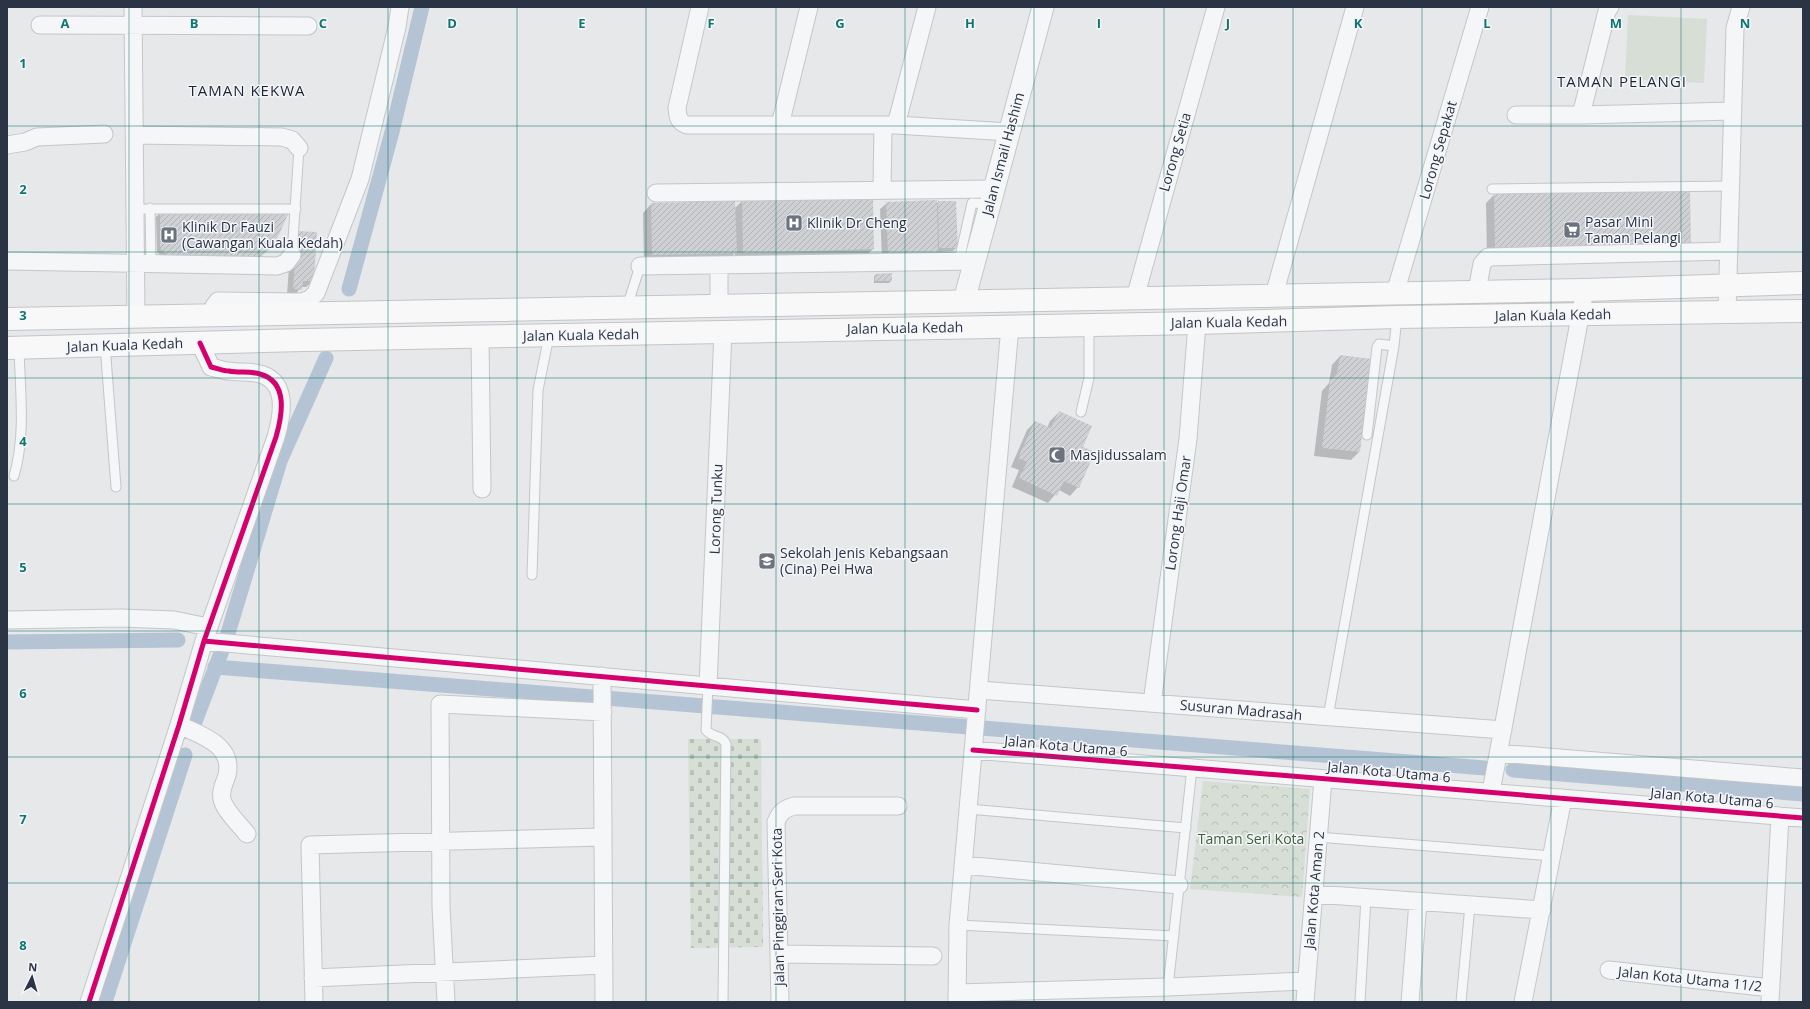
<svg xmlns="http://www.w3.org/2000/svg" width="1810" height="1009" viewBox="0 0 1810 1009" font-family="'Open Sans',sans-serif">
  <style>
    .forest { fill: url(#forest-crowns) }
    .cemetery { fill: url(#cemetery-stones) }
    .pitch { fill: #d6ded6 }
    .shadow { fill: #0003 }
    .lines { fill: none; stroke-linecap: round; stroke-linejoin: round }
    .canal { stroke: #b4c4d5; stroke-width: 15 }
    .building { fill: url(#building-hatch) }
    .service-casing { stroke: #c4c6c8; stroke-width: 11 }
    .minor-casing { stroke: #c4c6c8; stroke-width: 19 }
    .tertiary-casing { stroke: #c4c6c8; stroke-width: 23 }
    .primary-casing { stroke: #c2c5c8; stroke-width: 24 }
    .service { stroke: #f5f6f7; stroke-width: 9 }
    .minor { stroke: #f5f6f7; stroke-width: 17 }
    .tertiary { stroke: #f5f6f7; stroke-width: 21 }
    .primary { stroke: #f8f8f8; stroke-width: 22 }
    .cycleway-casing { stroke: #f4f6f9; stroke-width: 8 }
    .cycleway { stroke: #d6006c; stroke-width: 5 }
    .grid { fill: none; stroke: #0f766e; stroke-width: 1; stroke-opacity: 0.55 }
    .labels { text-anchor: middle; stroke-width: 3; stroke-linejoin: round; paint-order: stroke }
    .street-label { font-size: 14px; fill: #2b3445; stroke: #f4f6f9 }
    .poi-label { font-size: 14px; fill: #2b3445; stroke: #f4f6f9; text-anchor: start }
    .park-label { font-size: 14px; fill: #3f6138; stroke: #f4f6f9 }
    .neighbourhood-label { font-size: 15px; letter-spacing: 1px; fill: #1d2536; stroke: #f4f6f9 }
    .grid-label { font-size: 13px; text-anchor: middle; font-weight: bold; fill: #0f766e; stroke: #f4f6f9; stroke-width: 3; stroke-linejoin: round; paint-order: stroke }
  </style>
  <defs>
    <pattern id="forest-crowns" width="20" height="18" patternUnits="userSpaceOnUse"><rect width="20" height="18" fill="#d6ded6"/><path d="M2 6a3 3 0 1 1 6 0M12 15a3 3 0 1 1 6 0" fill="none" stroke="#b8bfb9"/></pattern>
    <pattern id="cemetery-stones" width="16" height="16" patternUnits="userSpaceOnUse"><rect width="16" height="16" fill="#d6ded6"/><path d="M2 7V4a2 2 0 0 1 4 0v3zM10 15v-3a2 2 0 0 1 4 0v3z" fill="#b8bfb9"/></pattern>
    <pattern id="building-hatch" width="6" height="6" patternUnits="userSpaceOnUse"><rect width="6" height="6" fill="#ced0d3"/><path d="M-1 1l2-2M0 6l6-6M5 7l2-2" fill="none" stroke="#b1b3b6"/></pattern>
  </defs>
  <rect width="100%" height="100%" fill="#e6e8ea"/>
  <path class="forest" d="M 1203,781 L 1310,789 L 1302,897 L 1190,889 Z"/>
  <path class="cemetery" d="M 688,739 L 761,739 L 763,947 L 691,948 Z"/>
  <path class="pitch" d="M 1628,15 L 1707,19 L 1704,83 L 1625,79 Z"/>
  <path class="shadow" d="M 1494,195 L 1682,254 L 1487,258 L 1486,203 Z
    M 742,201 L 873,249 L 865,257 L 735,261 L 735,253 L 727,261 L 644,263 L 643,213 L 651,204 L 734,209 Z
    M 938,202 L 957,247 L 953,251 L 937,252 L 931,259 L 882,260 L 880,209 L 887,203 L 936,204 Z
    M 160,213 L 273,246 L 252,263 L 166,261 L 157,252 L 156,217 Z
    M 291,238 L 313,281 L 306,287 L 301,287 L 295,295 L 287,295 Z
    M 876,275 L 891,281 L 889,283 L 874,283 L 874,276 Z
    M 1340,356 L 1370,360 L 1359,452 L 1351,460 L 1314,456 L 1322,391 L 1329,383 L 1332,365 Z
    M 1059,412 L 1078,487 L 1070,496 L 1059,490 L 1048,503 L 1012,487 L 1019,470 L 1011,467 L 1027,430 L 1035,422 L 1047,428 L 1050,421 Z"/>
  <g class="lines">
    <path class="canal" d="M 349,289 L 392,132 L 422,7
      M 7,642 L 178,640
      M 215,667 L 1485,768
      M 193,727 L 226,640 L 280,461 L 326,358
      M 1513,770 L 1803,794
      M 105,1002 L 185,755"/>
  </g>
  <path class="building" d="M 1690,190 L 1691,246 L 1495,250 L 1494,194 Z
    M 873,196 L 874,249 L 743,253 L 742,200 Z
    M 937,200 L 938,253 L 888,255 L 886,202 Z
    M 735,201 L 737,253 L 652,255 L 651,203 Z
    M 938,201 L 956,201 L 958,248 L 939,248 Z
    M 160,212 L 289,212 L 274,246 L 260,257 L 170,258 L 160,248 Z
    M 297,231 L 317,232 L 314,281 L 303,281 L 302,290 L 293,289 Z
    M 892,273 L 892,281 L 875,281 L 875,274 Z
    M 1340,355 L 1371,359 L 1360,452 L 1322,448 L 1330,381 L 1337,374 Z
    M 1059,411 L 1092,426 L 1083,447 L 1095,452 L 1079,488 L 1064,481 L 1057,496 L 1019,478 L 1027,462 L 1018,458 L 1035,421 L 1051,428 Z"/>
  <g class="lines">
    <g class="service-casing">
      <path id="service" d="M 1492,189 L 1731,186
        M 150,208 L 151,263
        M 135,209 L 296,209
        M 292,255 L 299,148
        M 959,261 L 972,203 L 990,204
        M 627,307 L 640,266
        M 105,345 L 116,487
        M 1081,412 L 1089,378 L 1089,325
        M 1367,435 L 1377,347 L 1379,344 L 1394,346
        M 14,476 C 26,435 20,390 19,348
        M 532,575 L 538,390 L 549,336
        M 708,686 L 706,730 C 712,738 722,734 726,744 L 723,1002
        M 1328,717 L 1394,346 L 1397,317
        M 968,809 L 1186,828
        M 1318,837 L 1552,856
        M 958,925 L 1174,936
        M 1168,987 L 1192,768
        M 1360,1002 L 1366,898
        M 1461,1002 L 1470,905"/>
    </g>
    <g class="minor-casing">
      <path id="minor" d="M 133,7 L 136,317
        M 700,7 L 677,108 C 678,117 678,122 687,125 L 896,125 L 1009,132
        M 40,25 L 308,26
        M 1516,115 L 1581,115 L 1732,111
        M 1581,115 L 1607,11 L 1610,7
        M 780,125 L 809,7
        M 896,125 L 927,7
        M 135,135 L 282,137 L 292,140 L 299,148
        M 7,145 L 25,142 L 37,137 L 104,134
        M 882,189 L 883,125
        M 656,193 L 994,189
        M 7,261 L 277,266 L 286,263 L 292,255
        M 640,266 L 975,261
        M 719,266 L 719,306
        M 1477,291 L 1482,264 L 1488,257 L 1729,251
        M 1395,293 L 1480,7
        M 1274,295 L 1355,7
        M 1135,298 L 1216,7
        M 1727,312 L 1735,28 L 1741,7
        M 214,315 L 214,306 L 218,301 L 302,302 L 310,299 L 316,293 L 360,179 L 397,27 L 400,7
        M 480,338 L 482,489
        M 7,620 L 120,618 L 174,620 L 208,627
        M 204,641 L 977,710
        M 602,676 L 604,1002
        M 708,686 L 723,332
        M 979,690 L 1503,730
        M 1152,703 L 1188,439 L 1197,323
        M 179,725 C 201,735 234,745 227,775 C 225,782 220,791 222,799 C 224,810 240,825 247,834
        M 973,750 L 1803,818
        M 1499,753 L 1803,778
        M 1491,792 L 1585,290
        M 963,865 L 1179,885
        M 1314,894 L 1542,910
        M 779,954 L 933,956
        M 1609,970 L 1771,988
        M 313,978 L 604,965
        M 957,993 L 1168,987 L 1306,981
        M 89,1002 L 179,725 L 204,641 L 276,437 C 282,416 289,382 260,374 C 250,371 239,373 229,371 C 223,371 217,368 211,367 L 200,343
        M 314,1002 L 310,845 L 603,837
        M 446,1002 L 441,907 L 440,704 L 603,712
        M 780,1002 L 776,822 C 780,812 784,809 794,806 L 898,806
        M 957,1002 L 958,925 L 1010,326
        M 1305,1002 L 1323,779
        M 1410,1002 L 1418,902
        M 1523,1002 L 1563,798
        M 1770,1002 L 1780,816"/>
    </g>
    <g class="tertiary-casing">
      <path id="tertiary" d="M 964,301 L 1043,7"/>
    </g>
    <g class="primary-casing">
      <path id="primary" d="M 7,319 L 1585,290 L 1803,283
        M 7,348 L 304,340 L 1197,323 L 1397,317 L 1803,311"/>
    </g>
    <use href="#service" class="service"/>
    <use href="#minor" class="minor"/>
    <use href="#tertiary" class="tertiary"/>
    <use href="#primary" class="primary"/>
    <g class="cycleway-casing">
      <path id="cycleway" d="M 204,641 L 977,710
        M 973,750 L 1803,818
        M 89,1002 L 179,725 L 204,641 L 276,437 C 282,416 289,382 260,374 C 250,371 239,373 229,371 C 223,371 217,368 211,367 L 200,343"/>
    </g>
    <use href="#cycleway" class="cycleway"/>
  </g>
  <path class="grid" d="M 129,7 L 129,1002M 259,7 L 259,1002M 388,7 L 388,1002M 517,7 L 517,1002M 646,7 L 646,1002M 776,7 L 776,1002M 905,7 L 905,1002M 1034,7 L 1034,1002M 1164,7 L 1164,1002M 1293,7 L 1293,1002M 1422,7 L 1422,1002M 1551,7 L 1551,1002M 1681,7 L 1681,1002M 7,126 L 1803,126M 7,252 L 1803,252M 7,378 L 1803,378M 7,504 L 1803,504M 7,631 L 1803,631M 7,757 L 1803,757M 7,883 L 1803,883"/>
  <defs>
    <g id="hospital-square" transform="scale(0.9)"><rect x="-9" y="-9" width="18" height="18" rx="4" fill="#6c737f" stroke="#f4f6f9"/><path d="M-5-5h3v3.5h4V-5h3V5h-3V1.5h-4V5h-3Z" fill="#fff"/></g>
    <g id="supermarket-square" transform="scale(0.9)"><rect x="-9" y="-9" width="18" height="18" rx="4" fill="#6c737f" stroke="#f4f6f9"/><path d="M-6-5.5h2.5l.6 2H6L4.5 2H-2.5L-4.4-4H-6ZM-1.5 3.2a1.3 1.3 0 1 0 .1 0ZM3 3.2a1.3 1.3 0 1 0 .1 0Z" fill="#fff"/></g>
    <g id="mosque-square" transform="scale(0.9)"><rect x="-9" y="-9" width="18" height="18" rx="4" fill="#6c737f" stroke="#f4f6f9"/><path d="M3.5-4.9A6 6 0 1 0 3.5 4.9A5 5 0 1 1 3.5-4.9Z" fill="#fff"/></g>
    <g id="school-square" transform="scale(0.9)"><rect x="-9" y="-9" width="18" height="18" rx="4" fill="#6c737f" stroke="#f4f6f9"/><path d="M0-5L7-2L0 1L-7-2ZM-4 1L0 2.5L4 1V4Q0 6-4 4Z" fill="#fff"/></g>
  </defs>
  <g fill-rule="evenodd">
    <use href="#hospital-square" x="794" y="223"/>
    <use href="#supermarket-square" x="1572" y="230"/>
    <use href="#hospital-square" x="169" y="235"/>
    <use href="#mosque-square" x="1057" y="455"/>
    <use href="#school-square" x="767" y="561"/>
  </g>
  <g class="labels">
    <g class="street-label">
      <text transform="translate(1438 150) rotate(-74)" y="5">Lorong Sepakat</text>
      <text transform="translate(1175 152) rotate(-74)" y="5">Lorong Setia</text>
      <text transform="translate(1003 154) rotate(-75)" y="5">Jalan Ismail Hashim</text>
      <text transform="translate(1553 315) rotate(-1)" y="5">Jalan Kuala Kedah</text>
      <text transform="translate(1229 322) rotate(-1)" y="5">Jalan Kuala Kedah</text>
      <text transform="translate(905 328) rotate(-1)" y="5">Jalan Kuala Kedah</text>
      <text transform="translate(581 335) rotate(-1)" y="5">Jalan Kuala Kedah</text>
      <text transform="translate(125 345) rotate(-2)" y="5">Jalan Kuala Kedah</text>
      <text transform="translate(716 509) rotate(-88)" y="5">Lorong Tunku</text>
      <text transform="translate(1178 513) rotate(-82)" y="5">Lorong Haji Omar</text>
      <text transform="translate(1241 710) rotate(5)" y="5">Susuran Madrasah</text>
      <text transform="translate(1066 746) rotate(5)" y="5">Jalan Kota Utama 6</text>
      <text transform="translate(1389 772) rotate(5)" y="5">Jalan Kota Utama 6</text>
      <text transform="translate(1712 798) rotate(5)" y="5">Jalan Kota Utama 6</text>
      <text transform="translate(1314 890) rotate(-85)" y="5">Jalan Kota Aman 2</text>
      <text transform="translate(778 907) rotate(-91)" y="5">Jalan Pinggiran Seri Kota</text>
      <text transform="translate(1690 979) rotate(6)" y="5">Jalan Kota Utama 11/2</text>
    </g>
    <g class="poi-label">
      <text x="1585" y="227">Pasar Mini<tspan x="1585" dy="16">Taman Pelangi</tspan></text>
      <text x="807" y="228">Klinik Dr Cheng</text>
      <text x="182" y="232">Klinik Dr Fauzi<tspan x="182" dy="16">(Cawangan Kuala Kedah)</tspan></text>
      <text x="1070" y="460">Masjidussalam</text>
      <text x="780" y="558">Sekolah Jenis Kebangsaan<tspan x="780" dy="16">(Cina) Pei Hwa</tspan></text>
    </g>
    <g class="park-label">
      <text x="1251" y="844">Taman Seri Kota</text>
    </g>
    <g class="neighbourhood-label">
      <text x="1622" y="87">TAMAN PELANGI</text>
      <text x="247" y="96">TAMAN KEKWA</text>
    </g>
  </g>
  <g class="grid-label">
    <text x="65" y="28">A</text>
    <text x="194" y="28">B</text>
    <text x="323" y="28">C</text>
    <text x="452" y="28">D</text>
    <text x="582" y="28">E</text>
    <text x="711" y="28">F</text>
    <text x="840" y="28">G</text>
    <text x="970" y="28">H</text>
    <text x="1099" y="28">I</text>
    <text x="1228" y="28">J</text>
    <text x="1358" y="28">K</text>
    <text x="1487" y="28">L</text>
    <text x="1616" y="28">M</text>
    <text x="1745" y="28">N</text>
    <text x="23" y="68">1</text>
    <text x="23" y="194">2</text>
    <text x="23" y="320">3</text>
    <text x="23" y="446">4</text>
    <text x="23" y="572">5</text>
    <text x="23" y="698">6</text>
    <text x="23" y="824">7</text>
    <text x="23" y="950">8</text>
  </g>
  <rect width="1810" height="1009" fill="none" stroke="#2b3445" stroke-width="16"/>
  <g transform="translate(32 977) rotate(5)" stroke="#f4f6f9" stroke-width="3" paint-order="stroke">
  <path d="M0-3L7 15L0 10L-7 15Z" fill="#2b3445"/>
  <text y="-6" font-size="11" font-weight="bold" text-anchor="middle" fill="#2b3445">N</text>
  </g>
</svg>
